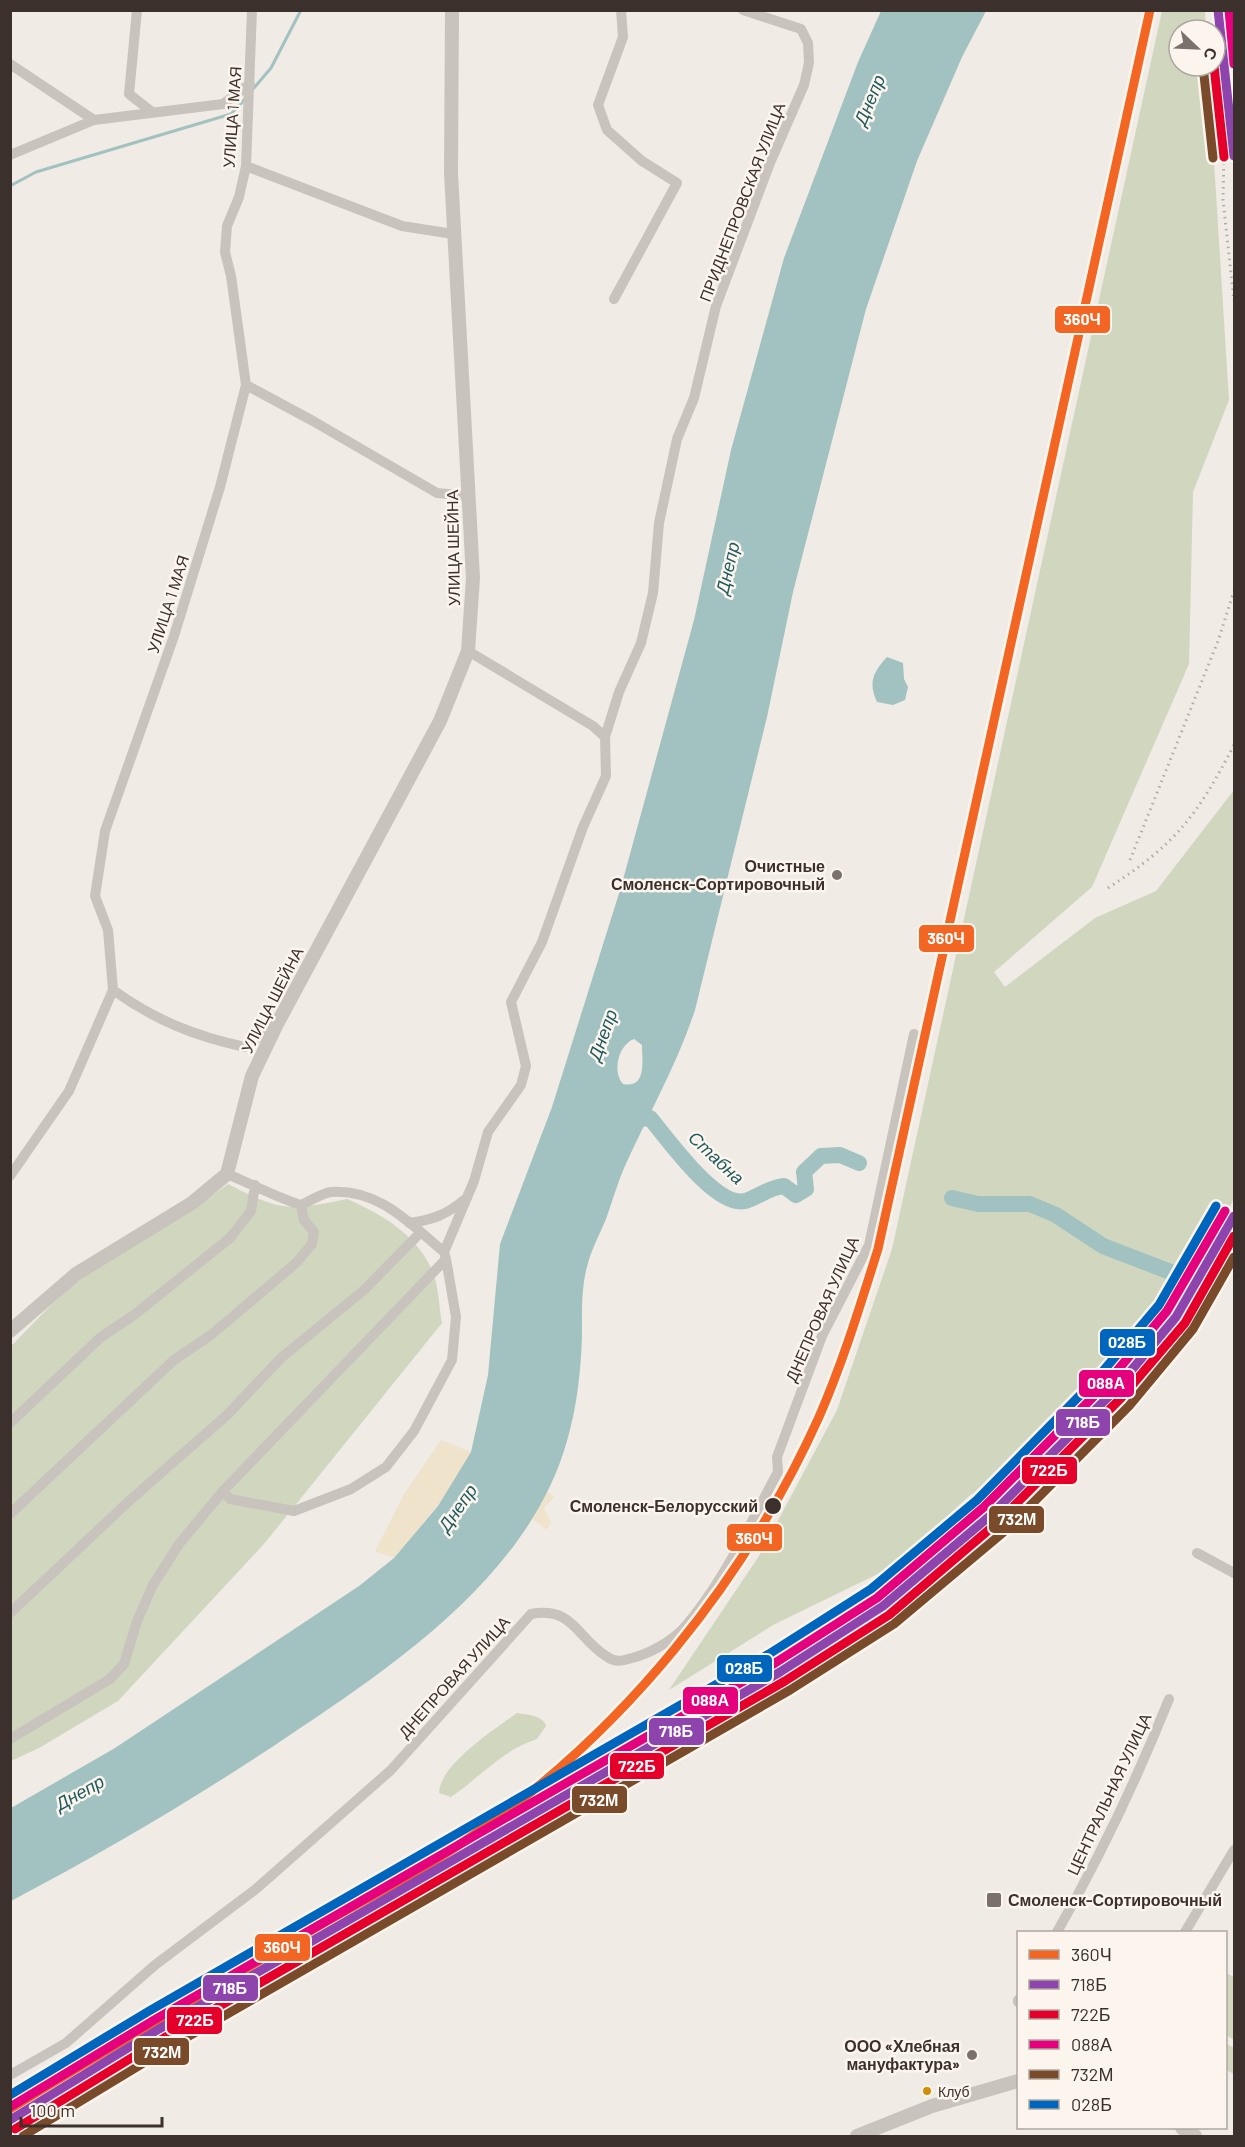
<svg xmlns="http://www.w3.org/2000/svg" width="1245" height="2147" viewBox="0 0 1245 2147" font-family="Barlow,sans-serif">
  <style>
    .green { fill: #d1d6bf }
    .sand { fill: #efe3cc }
    .water { fill: #a1c2c1; fill-rule: evenodd }
    .lines { fill: none; stroke-linecap: round; stroke-linejoin: round }
    .stream { stroke: #a1c2c1; stroke-width: 3 }
    .river { stroke: #a1c2c1; stroke-width: 16 }
    .minor { stroke: #c9c3be; stroke-width: 10 }
    .tertiary { stroke: #c9c3be; stroke-width: 14 }
    .rail { stroke: #b1aca8; stroke-width: 3; stroke-dasharray: 1.5 4.5; stroke-linecap: butt }
    .rail-1-casing { stroke: #fbf5ee; stroke-width: 14 }
    .rail-2-casing { stroke: #fbf5ee; stroke-width: 14 }
    .rail-3-casing { stroke: #fbf5ee; stroke-width: 14 }
    .rail-4-casing { stroke: #fbf5ee; stroke-width: 14 }
    .rail-5-casing { stroke: #fbf5ee; stroke-width: 14 }
    .rail-6-casing { stroke: #fbf5ee; stroke-width: 14 }
    .rail-1 { stroke: #f26522; stroke-width: 9 }
    .rail-2 { stroke: #8e44ad; stroke-width: 9 }
    .rail-3 { stroke: #e4002b; stroke-width: 9 }
    .rail-4 { stroke: #e5007d; stroke-width: 9 }
    .rail-5 { stroke: #7a4b2a; stroke-width: 9 }
    .rail-6 { stroke: #0065bd; stroke-width: 9 }
    .poi-dot { fill: #7a716c; stroke: #fbf5ee; stroke-width: 2 }
    .stop-dot { fill: #3b302b; stroke: #fbf5ee; stroke-width: 2 }
    .bus-dot { fill: #d18e09; stroke: #fbf5ee; stroke-width: 2 }
    .labels { text-anchor: middle; stroke-width: 5; stroke-linejoin: round; paint-order: stroke }
    .bus-label { font-size: 14px; fill: #3b302b; stroke: #fbf5ee; text-anchor: start }
    .street-label { font-size: 16px; fill: #3b302b; stroke: #fbf5ee }
    .poi-label { font-size: 16px; font-weight: bold; fill: #3b302b; stroke: #fbf5ee; text-anchor: end }
    .stop-label { font-size: 16px; font-weight: bold; fill: #3b302b; stroke: #fbf5ee; text-anchor: end }
    .water-label { font-size: 18px; font-style: italic; fill: #1f5a5e; stroke: #fbf5ee }
    .line-badge { stroke: #fbf5ee; stroke-width: 2 }
    .badge-label { font-size: 16px; text-anchor: middle; font-weight: bold; fill: #fff }
  </style>
  <rect width="100%" height="100%" fill="#f0ebe5"/>
  <path class="green" d="M 1162,11 L 1205,11 L 1206,30 L 1179,30 L 1179,66 L 1208,66 L 1229,400 L 1193,492 L 1189,664 L 1092,887 L 994,972 L 1005,987 L 1095,918 L 1156,891 L 1234,790 L 1234,1198 L 1205,1261 L 1167,1319 L 1033,1463 L 970,1495 L 894,1566 L 773,1625 L 669,1690 L 759,1556 L 837,1410 L 892,1249 Z
    M 228,1184 C 282,1212 288,1211 347,1199 C 382,1214 419,1236 433,1273 C 439,1288 439,1308 442,1323 L 264,1544 L 118,1701 L 39,1748 L 11,1761 L 11,1346 C 39,1318 66,1287 99,1265 C 142,1237 187,1215 228,1184 Z
    M 517,1713 C 527,1715 543,1715 546,1726 L 537,1739 C 504,1749 479,1778 451,1797 L 439,1793 C 440,1764 495,1729 517,1713 Z
    M 1226,1973 L 1234,1977 L 1234,2040 L 1226,2035 Z
    M 1227,2044 L 1234,2048 L 1234,2074 L 1226,2070 Z"/>
  <path class="sand" d="M 441,1440 L 471,1452 L 449,1492 L 394,1558 L 375,1551 L 404,1494 Z
    M 547,1491 L 554,1497 L 544,1508 L 551,1523 L 547,1530 L 531,1518 Z"/>
  <path class="water" d="M 881,11 L 986,11 L 962,57 L 917,161 L 866,309 L 793,592 L 767,717 L 695,1010 C 677,1065 648,1115 624,1168 C 617,1185 612,1202 606,1219 C 600,1234 592,1248 588,1263 C 581,1287 582,1310 582,1335 C 581,1370 577,1407 567,1441 C 529,1576 393,1666 284,1739 C 196,1798 104,1852 11,1901 L 11,1808 L 115,1748 L 359,1586 L 394,1558 L 438,1506 L 471,1452 L 488,1375 L 500,1244 L 552,1107 L 621,887 L 694,620 L 731,450 L 784,258 L 858,62 ZM 634,1039 L 642,1045 C 642,1061 647,1089 623,1084 C 612,1072 618,1045 634,1039 Z
    M 887,657 L 903,663 L 904,679 L 908,687 L 905,700 L 893,705 L 877,702 C 868,683 873,672 887,657 Z"/>
  <g class="lines">
    <path class="stream" d="M 253,89 L 271,68 L 301,10
      M 10,186 L 36,172 L 231,114 L 245,99"/>
    <path class="river" d="M 628,1120 L 650,1118 C 668,1139 716,1208 745,1201 C 759,1197 769,1187 784,1186 L 796,1195 L 806,1189 L 804,1172 L 821,1156 L 840,1155 L 859,1163
      M 952,1198 L 978,1204 L 1030,1204 L 1056,1215 L 1103,1246 L 1181,1276"/>
    <path class="minor" d="M 137,10 L 129,94 L 152,112
      M 10,64 L 94,120
      M 10,155 L 94,120 L 223,104 L 250,84
      M 246,166 L 402,226 L 453,234
      M 614,299 L 677,183 L 642,161 L 607,130 L 598,105 L 623,37 L 621,10
      M 246,385 L 313,421 L 437,493 L 469,496
      M 468,651 L 593,726 L 605,737
      M 113,990 C 155,1020 194,1036 245,1047 L 276,1024
      M 227,1174 C 252,1184 275,1197 301,1205 C 310,1201 322,1193 331,1192 C 380,1189 410,1224 444,1252 L 446,1259 L 456,1317 L 452,1360 L 414,1431 L 386,1467 L 351,1489 L 294,1511 L 230,1499 L 223,1491 L 446,1259
      M 10,1176 L 69,1091 L 113,990 L 108,930 L 95,896 L 105,831 L 174,636 L 220,487 L 246,385 L 231,276 L 225,252 L 227,226 L 239,197 L 246,166 L 252,10
      M 409,1223 C 432,1220 446,1215 464,1200
      M 444,1252 L 474,1181 L 488,1132 L 521,1085 L 526,1066 L 511,1002 L 542,942 L 583,827 L 606,776 L 605,737 L 619,692 L 641,643 L 653,593 L 659,523 L 677,439 L 694,398 L 716,306 L 770,163 L 804,85 L 809,63 L 808,43 L 801,29 L 743,10
      M 10,1423 L 101,1337 L 134,1315 L 230,1238 L 251,1211 L 255,1185
      M 10,1514 L 174,1360 L 211,1335 L 296,1263 L 312,1244 L 314,1232 L 304,1220 L 301,1205
      M 1197,1553 L 1234,1573
      M 10,1613 L 128,1502 L 227,1415 L 281,1358 L 364,1290 L 421,1232
      M 10,1739 L 110,1679 L 124,1664 L 137,1621 L 153,1585 L 179,1544 L 223,1491
      M 1057,1932 C 1100,1857 1137,1779 1169,1699
      M 1185,1932 L 1234,1850
      M 1018,2000 L 1018,2002
      M 10,2075 L 66,2043 L 155,1965 L 256,1889 L 391,1770 L 531,1614 C 573,1606 577,1638 606,1656 C 615,1663 622,1661 632,1658 C 649,1654 670,1642 683,1629 C 723,1584 749,1525 778,1472 L 777,1457 L 822,1336 L 869,1245 L 914,1034"/>
    <path class="tertiary" d="M 10,1331 L 76,1274 L 192,1203 L 227,1174 L 252,1076 L 277,1024 L 440,721 L 468,651 L 473,578 L 451,173 L 452,10
      M 1182,2128 L 1195,2136
      M 857,2136 L 932,2106 L 1018,2081"/>
    <path class="rail" d="M 1224,145 L 1223,200 L 1234,301
      M 1130,860 L 1218,641 L 1234,591
      M 1108,888 C 1176,844 1197,816 1234,745"/>
    <g class="rail-1-casing">
      <path id="rail-1" d="M 10,2109 C 113,2045 218,1985 322,1924 C 374,1894 427,1868 475,1834 C 624,1731 745,1581 819,1417 C 843,1362 860,1306 878,1249 L 1150,10"/>
    </g>
    <g class="rail-2-casing">
      <path id="rail-2" d="M 1218,10 L 1234,156
        M 10,2120 L 159,2029 L 780,1672 L 883,1606 L 991,1515 L 1114,1391 L 1176,1317 L 1234,1216"/>
    </g>
    <g class="rail-3-casing">
      <path id="rail-3" d="M 1214,66 L 1224,157
        M 15,2129 L 164,2038 L 785,1681 L 889,1615 L 998,1522 L 1121,1398 L 1185,1323 L 1234,1236"/>
    </g>
    <g class="rail-4-casing">
      <path id="rail-4" d="M 1229,10 L 1234,64
        M 10,2107 L 154,2020 L 775,1663 L 877,1598 L 984,1507 L 1106,1384 L 1167,1311 L 1225,1211"/>
    </g>
    <g class="rail-5-casing">
      <path id="rail-5" d="M 1203,66 L 1213,158
        M 23,2136 L 170,2047 L 790,1690 L 894,1624 L 1006,1530 L 1129,1406 L 1193,1329 L 1234,1257"/>
    </g>
    <g class="rail-6-casing">
      <path id="rail-6" d="M 10,2095 L 149,2011 L 769,1654 L 871,1589 L 977,1500 L 1098,1377 L 1159,1305 L 1216,1206"/>
    </g>
    <use href="#rail-1" class="rail-1"/>
    <use href="#rail-2" class="rail-2"/>
    <use href="#rail-3" class="rail-3"/>
    <use href="#rail-4" class="rail-4"/>
    <use href="#rail-5" class="rail-5"/>
    <use href="#rail-6" class="rail-6"/>
  </g>
  <g class="poi-dot">
    <circle cx="837" cy="875" r="6"/>
    <rect x="986" y="1892" width="16" height="16" rx="3"/>
    <circle cx="972" cy="2055" r="6"/>
  </g>
  <circle class="stop-dot" cx="773" cy="1506" r="9"/>
  <circle class="bus-dot" cx="927" cy="2091" r="5"/>
  <g class="labels">
    <g class="bus-label">
      <text x="938" y="2097">Клуб</text>
    </g>
    <g class="street-label">
      <text transform="translate(232 117) rotate(-86)" y="6">УЛИЦА 1 МАЯ</text>
      <text transform="translate(742 202) rotate(-69)" y="6">ПРИДНЕПРОВСКАЯ УЛИЦА</text>
      <text transform="translate(453 548) rotate(-91)" y="6">УЛИЦА ШЕЙНА</text>
      <text transform="translate(168 604) rotate(-72)" y="6">УЛИЦА 1 МАЯ</text>
      <text transform="translate(272 1000) rotate(-63)" y="6">УЛИЦА ШЕЙНА</text>
      <text transform="translate(822 1309) rotate(-66)" y="6">ДНЕПРОВАЯ УЛИЦА</text>
      <text transform="translate(454 1677) rotate(-48)" y="6">ДНЕПРОВАЯ УЛИЦА</text>
      <text transform="translate(1109 1794) rotate(-65)" y="6">ЦЕНТРАЛЬНАЯ УЛИЦА</text>
    </g>
    <g class="poi-label">
      <text x="825" y="872">Очистные<tspan x="825" dy="18">Смоленск-Сортировочный</tspan></text>
      <text x="1008" y="1906" text-anchor="start">Смоленск-Сортировочный</text>
      <text x="960" y="2052">ООО «Хлебная<tspan x="960" dy="18">мануфактура»</tspan></text>
    </g>
    <g class="stop-label">
      <text x="758" y="1512">Смоленск-Белорусский</text>
    </g>
    <g class="water-label">
      <text transform="translate(870 100) rotate(-67)" y="6">Днепр</text>
      <text transform="translate(728 568) rotate(-77)" y="6">Днепр</text>
      <text transform="translate(603 1035) rotate(-70)" y="6">Днепр</text>
      <text transform="translate(716 1158) rotate(43)" y="6">Стабна</text>
      <text transform="translate(458 1508) rotate(-55)" y="6">Днепр</text>
      <text transform="translate(80 1793) rotate(-29)" y="6">Днепр</text>
    </g>
  </g>
  <g class="line-badge">
    <rect x="1054" y="305" width="57" height="29" rx="6" fill="#f26522"/>
    <rect x="918" y="924" width="57" height="29" rx="6" fill="#f26522"/>
    <rect x="1099" y="1328" width="57" height="29" rx="6" fill="#0065bd"/>
    <rect x="1078" y="1369" width="57" height="29" rx="6" fill="#e5007d"/>
    <rect x="1055" y="1408" width="56" height="29" rx="6" fill="#8e44ad"/>
    <rect x="1021" y="1456" width="57" height="29" rx="6" fill="#e4002b"/>
    <rect x="988" y="1505" width="57" height="29" rx="6" fill="#7a4b2a"/>
    <rect x="726" y="1523" width="57" height="29" rx="6" fill="#f26522"/>
    <rect x="716" y="1654" width="57" height="29" rx="6" fill="#0065bd"/>
    <rect x="682" y="1686" width="57" height="29" rx="6" fill="#e5007d"/>
    <rect x="648" y="1717" width="57" height="29" rx="6" fill="#8e44ad"/>
    <rect x="609" y="1752" width="56" height="28" rx="6" fill="#e4002b"/>
    <rect x="571" y="1785" width="57" height="29" rx="6" fill="#7a4b2a"/>
    <rect x="254" y="1933" width="57" height="29" rx="6" fill="#f26522"/>
    <rect x="202" y="1974" width="57" height="28" rx="6" fill="#8e44ad"/>
    <rect x="166" y="2006" width="57" height="29" rx="6" fill="#e4002b"/>
    <rect x="133" y="2037" width="57" height="29" rx="6" fill="#7a4b2a"/>
  </g>
  <g class="badge-label">
    <text x="1082" y="325">360Ч</text>
    <text x="946" y="944">360Ч</text>
    <text x="1127" y="1348">028Б</text>
    <text x="1106" y="1389">088А</text>
    <text x="1083" y="1428">718Б</text>
    <text x="1049" y="1476">722Б</text>
    <text x="1017" y="1525">732М</text>
    <text x="754" y="1544">360Ч</text>
    <text x="744" y="1674">028Б</text>
    <text x="710" y="1706">088А</text>
    <text x="676" y="1737">718Б</text>
    <text x="637" y="1772">722Б</text>
    <text x="599" y="1806">732М</text>
    <text x="282" y="1953">360Ч</text>
    <text x="230" y="1994">718Б</text>
    <text x="195" y="2026">722Б</text>
    <text x="162" y="2058">732М</text>
  </g>
  <rect width="1245" height="2147" fill="none" stroke="#3b302b" stroke-width="24"/>
  <rect x="1017" y="1931" width="210" height="198" fill="#fbf5ee" stroke="#aea6a0" stroke-width="1.5"/>
  <rect x="1029" y="1950" width="30" height="9" fill="#f26522" stroke="#aea6a0" stroke-width="1.5"/>
  <text x="1071" y="1961" font-size="18" fill="#3b302b">360Ч</text>
  <rect x="1029" y="1980" width="30" height="9" fill="#8e44ad" stroke="#aea6a0" stroke-width="1.5"/>
  <text x="1071" y="1991" font-size="18" fill="#3b302b">718Б</text>
  <rect x="1029" y="2010" width="30" height="9" fill="#e4002b" stroke="#aea6a0" stroke-width="1.5"/>
  <text x="1071" y="2021" font-size="18" fill="#3b302b">722Б</text>
  <rect x="1029" y="2040" width="30" height="9" fill="#e5007d" stroke="#aea6a0" stroke-width="1.5"/>
  <text x="1071" y="2051" font-size="18" fill="#3b302b">088А</text>
  <rect x="1029" y="2070" width="30" height="9" fill="#7a4b2a" stroke="#aea6a0" stroke-width="1.5"/>
  <text x="1071" y="2081" font-size="18" fill="#3b302b">732М</text>
  <rect x="1029" y="2100" width="30" height="9" fill="#0065bd" stroke="#aea6a0" stroke-width="1.5"/>
  <text x="1071" y="2111" font-size="18" fill="#3b302b">028Б</text>
  <g transform="translate(1197 48) rotate(113)"><circle r="28" fill="#fbf5ee" stroke="#aea6a0" stroke-width="1.5"/>
  <path d="M0-4.5L10 22L0 15L-10 22Z" fill="#7a716c"/>
  <text y="-9" font-size="16" font-weight="bold" text-anchor="middle" fill="#3b302b">С</text>
  </g>
  <path d="M21 2117v9h141v-9" fill="none" stroke="#3b302b" stroke-width="3"/>
  <text x="30" y="2117" font-size="18" fill="#3b302b" stroke="#fbf5ee" stroke-width="4.5" paint-order="stroke">100 m</text>
</svg>
